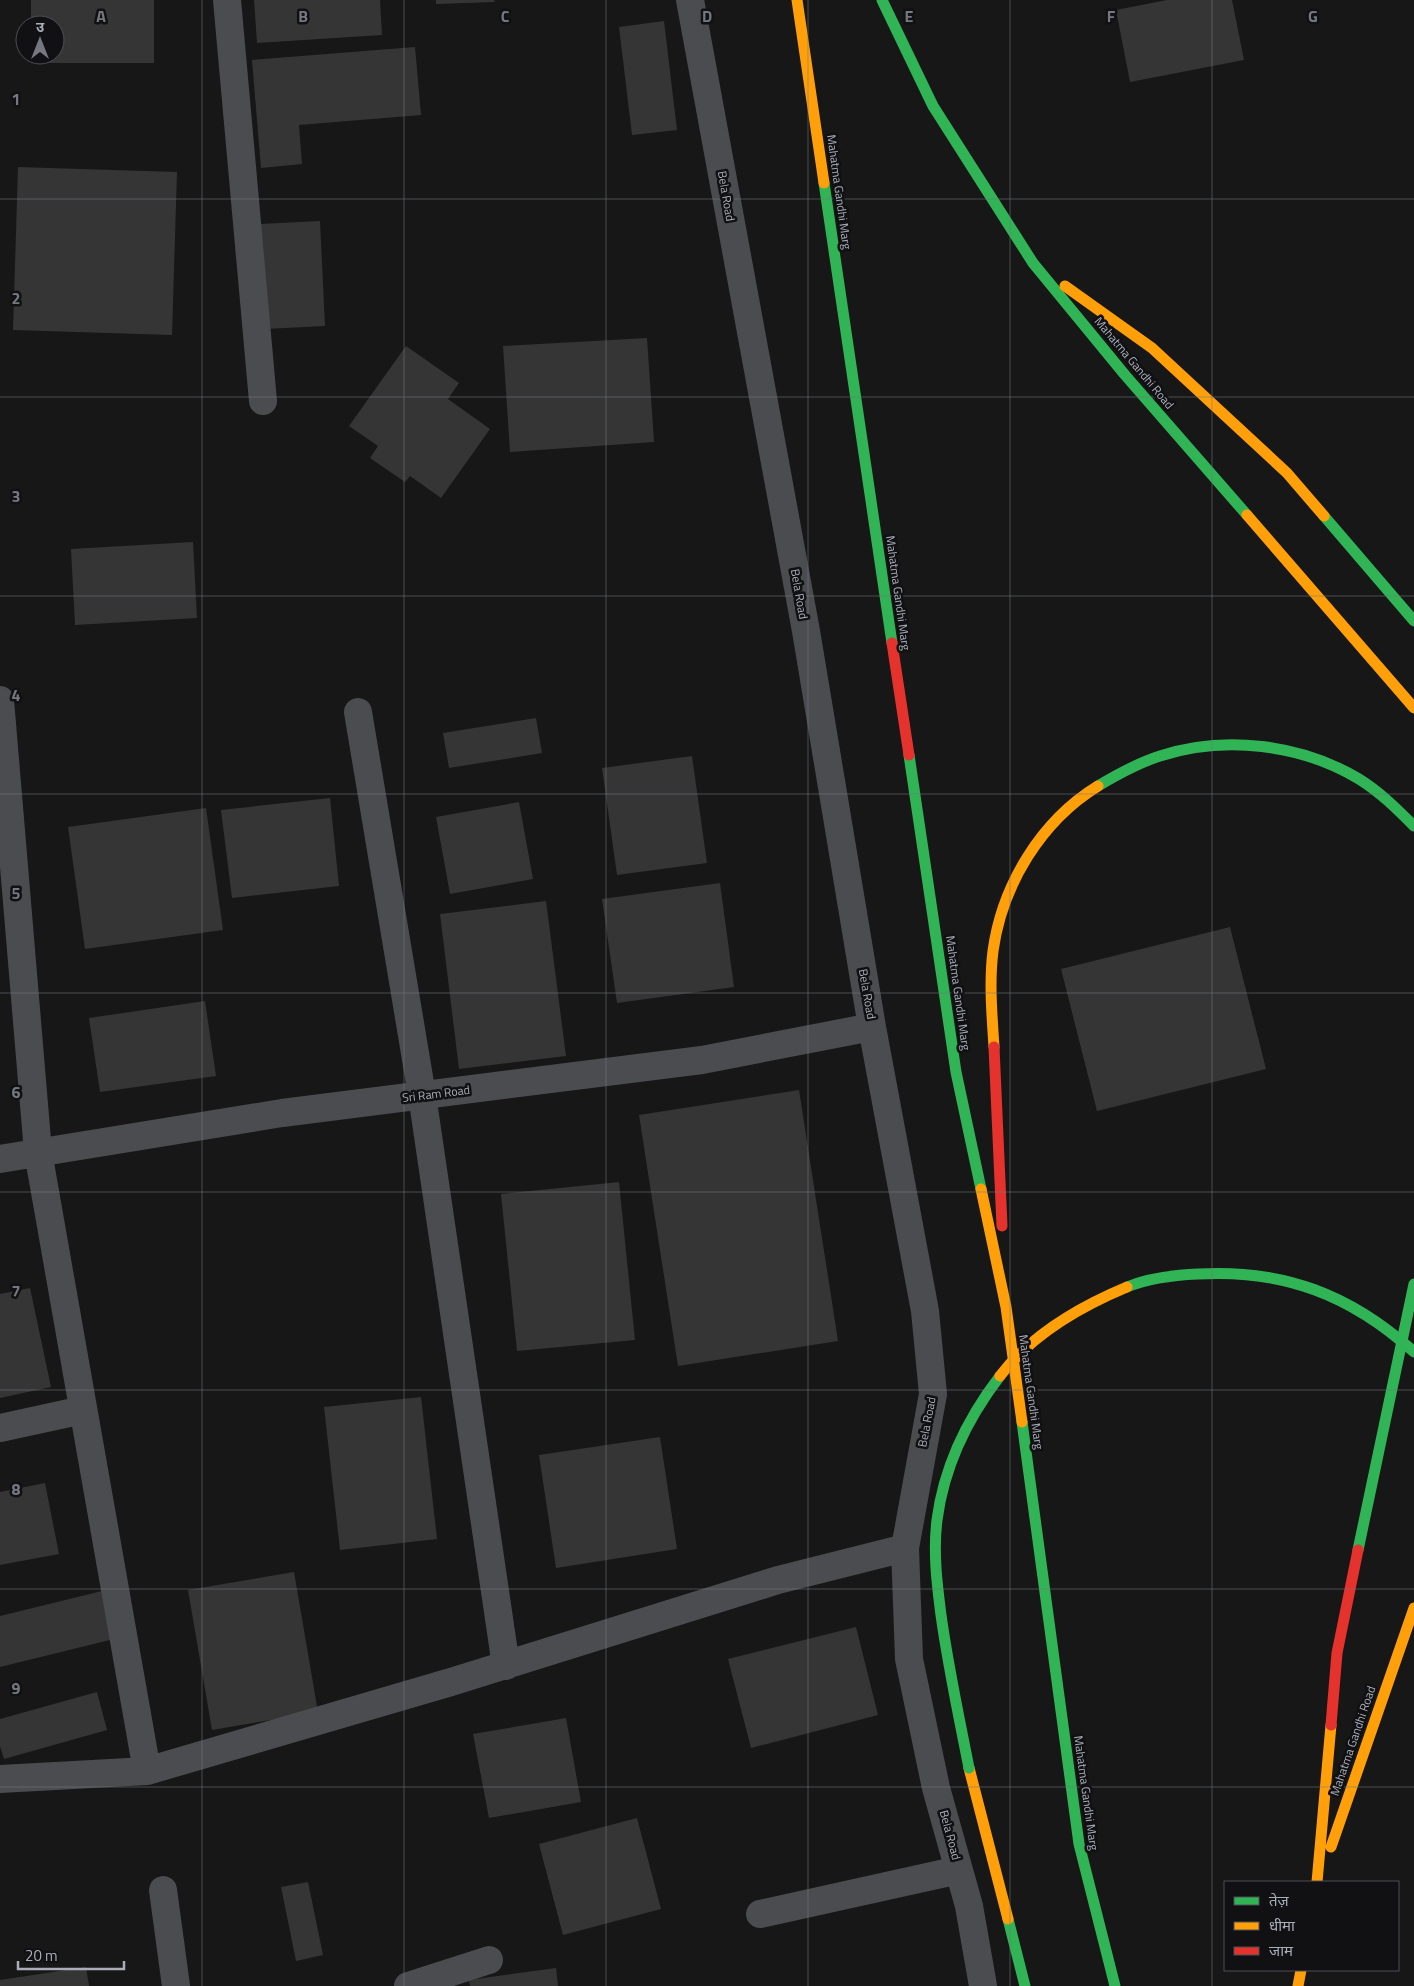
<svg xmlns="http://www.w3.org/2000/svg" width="1414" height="1986" viewBox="0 0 1414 1986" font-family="'Titillium Web','Noto Sans Devanagari',sans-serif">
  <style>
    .building { fill: #353536 }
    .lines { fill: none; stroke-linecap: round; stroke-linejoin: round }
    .street { stroke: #4b4c50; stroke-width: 28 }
    .fast { stroke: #30b455; stroke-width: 11 }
    .slow { stroke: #ff9f0a; stroke-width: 11 }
    .jam { stroke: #e5322d; stroke-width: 11 }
    .fast-bridge { stroke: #30b455; stroke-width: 11 }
    .slow-bridge { stroke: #ff9f0a; stroke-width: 11 }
    .grid { fill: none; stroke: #757880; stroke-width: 1; stroke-opacity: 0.55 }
    .labels { text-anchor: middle; stroke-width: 5; stroke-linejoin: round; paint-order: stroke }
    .street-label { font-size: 12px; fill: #a8adb8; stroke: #111113 }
    .grid-label { font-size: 16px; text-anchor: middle; font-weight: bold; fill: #757880; stroke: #111113; stroke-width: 5; stroke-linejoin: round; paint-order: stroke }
  </style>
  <rect width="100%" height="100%" fill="#171717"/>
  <path class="building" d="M 31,0 L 154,0 L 154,63 L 31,63 L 31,55 L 55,55 L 55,25 L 31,25 Z
    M 254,0 L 380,0 L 382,35 L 257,43 Z
    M 436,0 L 494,0 L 495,2 L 436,4 Z
    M 1167,0 L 1232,0 L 1244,60 L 1130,82 L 1116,10 Z
    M 664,21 L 677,130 L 632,135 L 619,27 Z
    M 415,47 L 421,115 L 299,125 L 302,164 L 261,168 L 252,60 Z
    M 18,167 L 177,172 L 172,335 L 13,330 Z
    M 320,221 L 325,326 L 265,329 L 260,224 Z
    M 647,338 L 654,442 L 510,452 L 503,346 Z
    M 406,346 L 459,383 L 448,399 L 490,429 L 441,498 L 410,476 L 405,482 L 370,458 L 378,446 L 349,426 Z
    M 193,542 L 197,618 L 75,625 L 71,549 Z
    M 536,718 L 542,753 L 449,768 L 443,733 Z
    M 692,756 L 707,863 L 617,875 L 602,768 Z
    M 330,798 L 339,886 L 232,898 L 221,810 Z
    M 519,802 L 533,879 L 450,894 L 436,817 Z
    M 206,808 L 223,930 L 85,949 L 68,827 Z
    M 720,883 L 734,987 L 617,1003 L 602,899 Z
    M 546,901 L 566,1056 L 459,1069 L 440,914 Z
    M 1230,927 L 1266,1069 L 1097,1111 L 1061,969 Z
    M 205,1001 L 216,1076 L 100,1092 L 89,1018 Z
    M 799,1090 L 838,1341 L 678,1366 L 639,1115 Z
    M 619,1182 L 635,1340 L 517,1351 L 501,1194 Z
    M 30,1288 L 51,1387 L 0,1398 L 0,1294 Z
    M 421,1397 L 437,1539 L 340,1550 L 324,1407 Z
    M 660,1437 L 677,1549 L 556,1568 L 539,1455 Z
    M 45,1483 L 59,1554 L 0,1565 L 0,1492 Z
    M 294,1572 L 318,1712 L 212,1730 L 188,1590 Z
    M 106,1590 L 118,1638 L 0,1667 L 0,1616 Z
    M 856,1627 L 878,1715 L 751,1748 L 728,1659 Z
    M 97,1692 L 107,1730 L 4,1759 L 0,1746 L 0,1719 Z
    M 566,1718 L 581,1802 L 489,1818 L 473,1734 Z
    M 637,1818 L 661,1909 L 563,1935 L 539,1844 Z
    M 308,1882 L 323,1955 L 296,1961 L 281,1887 Z
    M 86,1967 L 89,1986 L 0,1986 L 0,1980 Z
    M 556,1968 L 558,1986 L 470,1986 L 469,1980 Z"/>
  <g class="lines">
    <path class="street" d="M 227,0 L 263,401
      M 690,0 L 806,631 L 872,1027 L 925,1311 L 933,1394 L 905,1548 L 909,1659 L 936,1788 L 969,1906 L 983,1986
      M 0,700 L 38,1152 L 147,1771
      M 358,712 L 422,1095 L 506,1666
      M 0,1159 L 282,1113 L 702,1060 L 872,1027
      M 0,1428 L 83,1410
      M 0,1779 L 147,1771 L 451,1682 L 778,1580 L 905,1548
      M 163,1890 L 176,1986
      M 760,1914 L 959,1870
      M 408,1986 L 489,1960"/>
    <path class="fast" d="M 882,0 L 933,106 L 1033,263 L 1125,375 L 1247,515
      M 824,183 L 892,643
      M 1324,516 L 1414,621
      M 909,755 L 956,1072 L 981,1189
      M 1098,786 C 1118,774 1138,763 1160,756 C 1224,735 1301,744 1359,779 C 1380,792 1397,809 1414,826
      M 1022,1422 L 1079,1844 L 1115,1986
      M 1358,1550 L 1414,1284
      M 1008,1919 L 1025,1986"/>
    <path class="slow" d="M 797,0 L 824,183
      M 1065,286 L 1152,348 L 1287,473 L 1324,516
      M 1247,515 L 1414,708
      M 994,1047 C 992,1015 989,983 993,951 C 1002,885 1041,821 1098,786
      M 981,1189 L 1006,1307 L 1022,1422
      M 969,1768 L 1008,1919
      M 1331,1847 L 1414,1608
      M 1317,1882 L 1331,1725
      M 1298,1986 L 1301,1970"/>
    <path class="jam" d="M 892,643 L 909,755
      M 994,1047 L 1002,1226
      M 1331,1725 L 1337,1653 L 1358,1550"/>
    <path class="fast-bridge" d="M 1127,1287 C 1149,1278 1175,1275 1198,1274 C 1284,1269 1351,1295 1414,1352
      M 969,1768 C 959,1717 948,1666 941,1615 C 937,1584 933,1552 937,1520 C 944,1466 967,1419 1000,1376"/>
    <path class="slow-bridge" d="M 1000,1376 C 1032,1334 1079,1307 1127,1287"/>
  </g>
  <path class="grid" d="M 202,0 L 202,1986M 404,0 L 404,1986M 606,0 L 606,1986M 808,0 L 808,1986M 1010,0 L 1010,1986M 1212,0 L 1212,1986M 0,199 L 1414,199M 0,397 L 1414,397M 0,596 L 1414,596M 0,794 L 1414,794M 0,993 L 1414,993M 0,1192 L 1414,1192M 0,1390 L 1414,1390M 0,1589 L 1414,1589M 0,1787 L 1414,1787"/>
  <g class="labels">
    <g class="street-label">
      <text transform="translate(839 192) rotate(82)" y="4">Mahatma Gandhi Marg</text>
      <text transform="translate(726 196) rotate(80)" y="4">Bela Road</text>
      <text transform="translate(1134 363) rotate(50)" y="4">Mahatma Gandhi Road</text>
      <text transform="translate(898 593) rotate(82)" y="4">Mahatma Gandhi Marg</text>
      <text transform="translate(799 594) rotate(80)" y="4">Bela Road</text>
      <text transform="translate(958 993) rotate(82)" y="4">Mahatma Gandhi Marg</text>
      <text transform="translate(867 994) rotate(80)" y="4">Bela Road</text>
      <text transform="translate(436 1094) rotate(-7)" y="4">Sri Ram Road</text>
      <text transform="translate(1031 1392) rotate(82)" y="4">Mahatma Gandhi Marg</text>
      <text transform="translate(927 1422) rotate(-79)" y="4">Bela Road</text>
      <text transform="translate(1353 1741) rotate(-71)" y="4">Mahatma Gandhi Road</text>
      <text transform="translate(1086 1793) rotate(82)" y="4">Mahatma Gandhi Marg</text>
      <text transform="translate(950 1835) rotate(75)" y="4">Bela Road</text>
    </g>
  </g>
  <g class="grid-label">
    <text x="101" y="22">A</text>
    <text x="303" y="22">B</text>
    <text x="505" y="22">C</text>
    <text x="707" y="22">D</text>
    <text x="909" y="22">E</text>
    <text x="1111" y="22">F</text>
    <text x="1313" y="22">G</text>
    <text x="16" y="105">1</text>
    <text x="16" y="304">2</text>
    <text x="16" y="502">3</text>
    <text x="16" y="701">4</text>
    <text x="16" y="899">5</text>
    <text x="16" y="1098">6</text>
    <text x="16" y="1297">7</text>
    <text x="16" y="1495">8</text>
    <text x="16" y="1694">9</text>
  </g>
  <rect x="1224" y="1881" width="175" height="90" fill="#111113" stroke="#4d4f55"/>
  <rect x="1234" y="1897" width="25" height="8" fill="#30b455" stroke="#4d4f55"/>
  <text x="1269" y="1906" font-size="15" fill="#a8adb8">तेज़</text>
  <rect x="1234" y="1922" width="25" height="8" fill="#ff9f0a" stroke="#4d4f55"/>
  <text x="1269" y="1931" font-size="15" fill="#a8adb8">धीमा</text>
  <rect x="1234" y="1947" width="25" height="8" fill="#e5322d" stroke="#4d4f55"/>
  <text x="1269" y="1956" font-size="15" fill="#a8adb8">जाम</text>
  <g transform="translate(40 40)"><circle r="24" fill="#111113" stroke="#4d4f55"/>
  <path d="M0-4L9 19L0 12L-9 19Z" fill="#757880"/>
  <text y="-8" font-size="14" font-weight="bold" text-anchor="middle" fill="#a8adb8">उ</text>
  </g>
  <path d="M18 1961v8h106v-8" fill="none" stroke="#a8adb8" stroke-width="2.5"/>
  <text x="25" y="1961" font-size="15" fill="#a8adb8" stroke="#111113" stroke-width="4" paint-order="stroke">20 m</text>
</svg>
